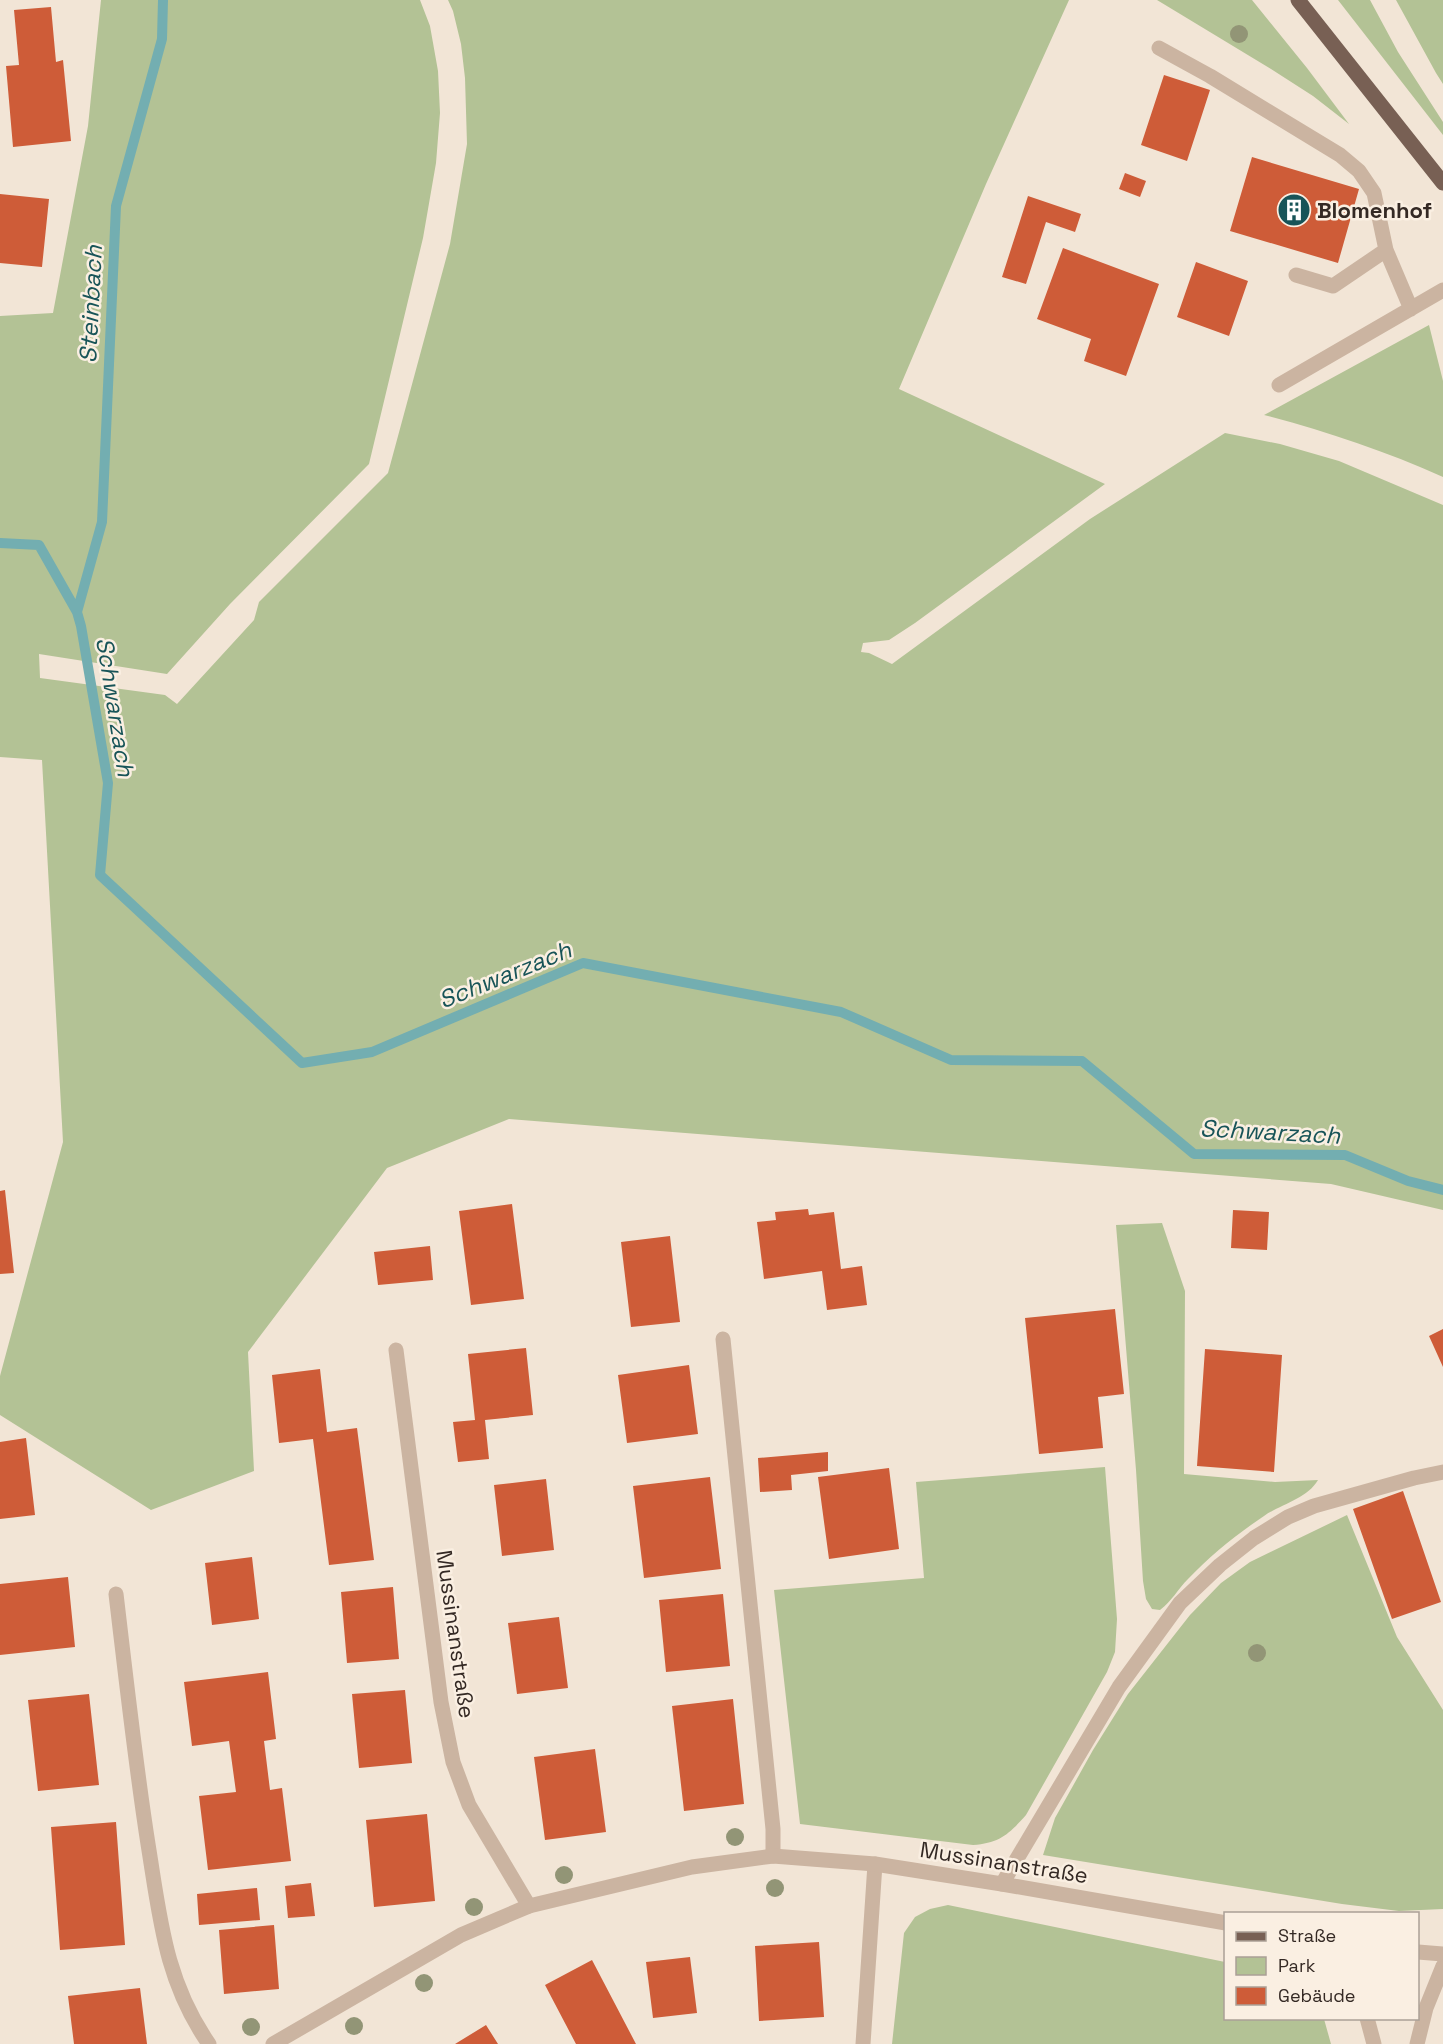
<svg xmlns="http://www.w3.org/2000/svg" width="1443" height="2044" viewBox="0 0 1443 2044" font-family="'Space Grotesk',sans-serif">
  <style>
    .green { fill: #b3c295 }
    .lines { fill: none; stroke-linecap: round; stroke-linejoin: round }
    .stream { stroke: #73aeb1; stroke-width: 10 }
    .building { fill: #ce5c38 }
    .service { stroke: #cbb4a1; stroke-width: 15 }
    .minor { stroke: #cbb4a1; stroke-width: 15 }
    .tertiary { stroke: #cbb4a1; stroke-width: 15 }
    .primary { stroke: #786054; stroke-width: 15 }
    .tree { fill: #929576 }
    .labels { text-anchor: middle; stroke-width: 5; stroke-linejoin: round; paint-order: stroke }
    .poi-label { font-size: 22px; font-weight: bold; fill: #342924; stroke: #faefe2; text-anchor: start }
    .street-label { font-size: 22px; fill: #342924; stroke: #faefe2 }
    .water-label { font-size: 24px; font-style: italic; fill: #185458; stroke: #faefe2 }
  </style>
  <rect width="100%" height="100%" fill="#f2e5d6"/>
  <path class="green" d="M 101,0 L 420,0 L 430,26 L 438,71 L 440,113 L 436,163 L 423,238 L 369,464 L 230,604 L 167,674 L 39,654 L 40,678 L 165,695 L 177,704 L 254,620 L 259,602 L 388,473 L 450,244 L 467,144 L 465,78 L 461,44 L 453,11 L 448,0 L 1069,0 L 986,184 L 899,389 L 1105,484 L 915,623 L 889,640 L 863,643 L 861,652 L 869,653 L 892,664 L 1090,519 L 1225,433 L 1280,444 L 1339,461 L 1443,505 L 1443,1210 L 1331,1184 L 509,1119 L 387,1168 L 248,1352 L 254,1471 L 151,1510 L 0,1415 L 0,1376 L 63,1142 L 42,760 L 0,757 L 0,316 L 53,313 L 88,126 Z
    M 1157,0 L 1252,0 L 1307,68 L 1349,124 L 1313,96 L 1271,69 Z
    M 1338,0 L 1370,0 L 1398,52 L 1443,122 L 1443,135 Z
    M 1396,0 L 1443,0 L 1443,84 L 1436,73 Z
    M 1429,325 L 1443,381 L 1443,477 C 1385,451 1325,431 1264,415 Z
    M 1162,1223 L 1185,1291 L 1184,1474 L 1275,1482 L 1318,1480 C 1307,1499 1281,1504 1264,1516 C 1237,1534 1211,1555 1188,1579 C 1178,1589 1172,1601 1160,1610 L 1152,1609 L 1146,1599 L 1143,1581 L 1136,1470 L 1116,1225 Z
    M 1105,1467 L 1117,1619 L 1115,1652 L 1107,1672 L 1026,1815 C 1009,1834 1000,1843 973,1845 L 800,1824 L 774,1590 L 924,1578 L 916,1482 Z
    M 1347,1515 L 1397,1637 L 1443,1710 L 1443,1909 L 1399,1911 L 1342,1904 L 1043,1855 L 1055,1818 L 1093,1750 L 1128,1694 L 1190,1615 L 1221,1583 L 1250,1562 Z
    M 948,1905 L 1225,1962 L 1226,2018 L 1324,2019 L 1331,2044 L 892,2044 L 904,1933 L 915,1917 L 930,1909 Z"/>
  <g class="lines">
    <path class="stream" d="M 0,543 L 39,545 L 77,612 L 81,626 L 108,783 L 100,875 L 302,1063 L 372,1052 L 583,963 L 841,1012 L 951,1060 L 1082,1061 L 1194,1154 L 1345,1155 L 1408,1181 L 1443,1190
      M 77,612 L 102,522 L 116,206 L 162,39 L 163,0"/>
  </g>
  <path class="building" d="M 51,7 L 56,62 L 63,60 L 71,141 L 13,147 L 6,66 L 19,65 L 14,10 Z
    M 1164,75 L 1210,90 L 1187,161 L 1141,145 Z
    M 1252,157 L 1359,189 L 1338,263 L 1230,231 Z
    M 1125,173 L 1146,181 L 1140,197 L 1119,189 Z
    M 0,194 L 49,199 L 42,267 L 0,263 Z
    M 1028,196 L 1081,214 L 1075,232 L 1046,222 L 1026,284 L 1002,277 Z
    M 1063,248 L 1159,284 L 1126,376 L 1084,361 L 1091,339 L 1037,319 Z
    M 1196,262 L 1248,281 L 1229,336 L 1177,317 Z
    M 5,1190 L 14,1273 L 0,1274 L 0,1191 Z
    M 512,1204 L 524,1299 L 471,1305 L 459,1211 Z
    M 808,1209 L 809,1215 L 834,1212 L 841,1269 L 862,1266 L 867,1305 L 827,1310 L 822,1271 L 764,1279 L 757,1222 L 776,1220 L 775,1212 Z
    M 1233,1210 L 1269,1212 L 1267,1250 L 1231,1248 Z
    M 670,1236 L 680,1322 L 631,1327 L 621,1242 Z
    M 430,1246 L 433,1280 L 378,1285 L 374,1252 Z
    M 1115,1309 L 1124,1394 L 1098,1397 L 1103,1448 L 1039,1454 L 1025,1318 Z
    M 1443,1329 L 1443,1367 L 1429,1336 Z
    M 526,1348 L 533,1415 L 485,1420 L 489,1459 L 458,1462 L 453,1422 L 475,1420 L 468,1354 Z
    M 1205,1349 L 1282,1355 L 1274,1472 L 1197,1466 Z
    M 689,1365 L 698,1434 L 627,1443 L 618,1375 Z
    M 320,1369 L 327,1432 L 357,1428 L 374,1560 L 329,1565 L 313,1439 L 279,1443 L 272,1375 Z
    M 26,1438 L 35,1515 L 0,1519 L 0,1442 Z
    M 828,1452 L 828,1471 L 791,1475 L 792,1490 L 760,1492 L 758,1458 Z
    M 889,1468 L 899,1549 L 829,1559 L 818,1477 Z
    M 710,1477 L 721,1569 L 644,1578 L 633,1486 Z
    M 546,1479 L 554,1550 L 502,1556 L 494,1485 Z
    M 1403,1491 L 1441,1602 L 1392,1619 L 1353,1509 Z
    M 252,1557 L 259,1619 L 212,1625 L 205,1563 Z
    M 68,1577 L 75,1647 L 0,1655 L 0,1584 Z
    M 393,1587 L 399,1659 L 347,1663 L 341,1592 Z
    M 723,1594 L 730,1666 L 666,1672 L 659,1600 Z
    M 559,1617 L 568,1688 L 517,1694 L 508,1623 Z
    M 268,1672 L 276,1739 L 264,1741 L 270,1790 L 282,1788 L 291,1861 L 208,1870 L 199,1796 L 236,1792 L 229,1741 L 192,1746 L 184,1682 Z
    M 405,1690 L 412,1763 L 359,1768 L 352,1694 Z
    M 89,1694 L 99,1785 L 38,1791 L 28,1700 Z
    M 733,1699 L 744,1804 L 684,1811 L 672,1706 Z
    M 595,1749 L 606,1832 L 545,1840 L 534,1757 Z
    M 427,1814 L 435,1901 L 374,1907 L 366,1820 Z
    M 116,1822 L 125,1945 L 60,1950 L 51,1827 Z
    M 311,1883 L 315,1916 L 288,1918 L 285,1886 Z
    M 257,1888 L 260,1920 L 199,1925 L 197,1894 Z
    M 274,1925 L 279,1989 L 224,1994 L 219,1930 Z
    M 819,1942 L 824,2017 L 759,2021 L 755,1946 Z
    M 690,1957 L 697,2013 L 653,2018 L 646,1962 Z
    M 592,1960 L 636,2044 L 576,2044 L 545,1985 Z
    M 140,1988 L 147,2044 L 74,2044 L 68,1996 Z
    M 486,2025 L 498,2044 L 455,2044 Z"/>
  <g class="lines">
    <path class="service" d="M 1159,48 L 1210,76 L 1340,155 L 1359,171 L 1374,193 L 1386,250 L 1411,309
      M 1296,275 L 1333,286 L 1386,250
      M 1279,385 L 1443,290
      M 723,1339 L 773,1829 L 773,1856
      M 396,1350 L 441,1702 L 453,1762 L 469,1805 L 529,1906
      M 116,1594 C 126,1678 135,1761 148,1844 C 160,1918 165,1981 209,2044
      M 1002,1884 L 1119,1687 L 1180,1603 L 1220,1565 L 1254,1538 L 1288,1517 L 1314,1506 L 1414,1478 L 1443,1472"/>
    <path class="minor" d="M 1367,2018 L 1374,2044
      M 863,2044 L 875,1864
      M 1417,2044 L 1426,2008 L 1443,1966"/>
    <path class="tertiary" d="M 1418,1952 L 1443,1954
      M 273,2044 L 461,1935 L 529,1906 L 692,1867 L 773,1856 L 875,1864 L 1002,1884 L 1226,1923"/>
    <path class="primary" d="M 1298,0 L 1443,183"/>
  </g>
  <g class="tree">
    <circle cx="1239" cy="34" r="9"/>
    <circle cx="1257" cy="1653" r="9"/>
    <circle cx="735" cy="1837" r="9"/>
    <circle cx="564" cy="1875" r="9"/>
    <circle cx="775" cy="1888" r="9"/>
    <circle cx="474" cy="1907" r="9"/>
    <circle cx="424" cy="1983" r="9"/>
    <circle cx="354" cy="2026" r="9"/>
    <circle cx="251" cy="2027" r="9"/>
  </g>
  <defs>
    <g id="building-disc" transform="scale(1.725)"><circle r="9.5" fill="#185458" stroke="#faefe2"/><path d="M-4-6H4V6H1V3H-1V6H-4ZM-2.5-4.3h1.7v1.8h-1.7ZM.8-4.3h1.7v1.8H.8ZM-2.5-1h1.7V.8h-1.7ZM.8-1h1.7V.8H.8Z" fill="#fff"/></g>
  </defs>
  <g fill-rule="evenodd">
    <use href="#building-disc" x="1294" y="210"/>
  </g>
  <g class="labels">
    <g class="poi-label">
      <text x="1317" y="218">Blomenhof</text>
    </g>
    <g class="street-label">
      <text transform="translate(456 1634) rotate(82)" y="8">Mussinanstraße</text>
      <text transform="translate(1004 1862) rotate(9)" y="8">Mussinanstraße</text>
    </g>
    <g class="water-label">
      <text transform="translate(91 304) rotate(-87)" y="8">Steinbach</text>
      <text transform="translate(115 707) rotate(81)" y="8">Schwarzach</text>
      <text transform="translate(505 975) rotate(-22)" y="8">Schwarzach</text>
      <text transform="translate(1270 1132) rotate(3)" y="8">Schwarzach</text>
    </g>
  </g>
  <rect x="1224" y="1912" width="195" height="108" fill="#faefe2" stroke="#aba096" stroke-width="1.5"/>
  <rect x="1236" y="1932" width="30" height="9" fill="#786054" stroke="#aba096" stroke-width="1.5"/>
  <text x="1278" y="1942" font-size="18" fill="#342924">Straße</text>
  <rect x="1236" y="1957" width="30" height="18" fill="#b3c295" stroke="#aba096" stroke-width="1.5"/>
  <text x="1278" y="1972" font-size="18" fill="#342924">Park</text>
  <rect x="1236" y="1987" width="30" height="18" fill="#ce5c38" stroke="#aba096" stroke-width="1.5"/>
  <text x="1278" y="2002" font-size="18" fill="#342924">Gebäude</text>
</svg>
